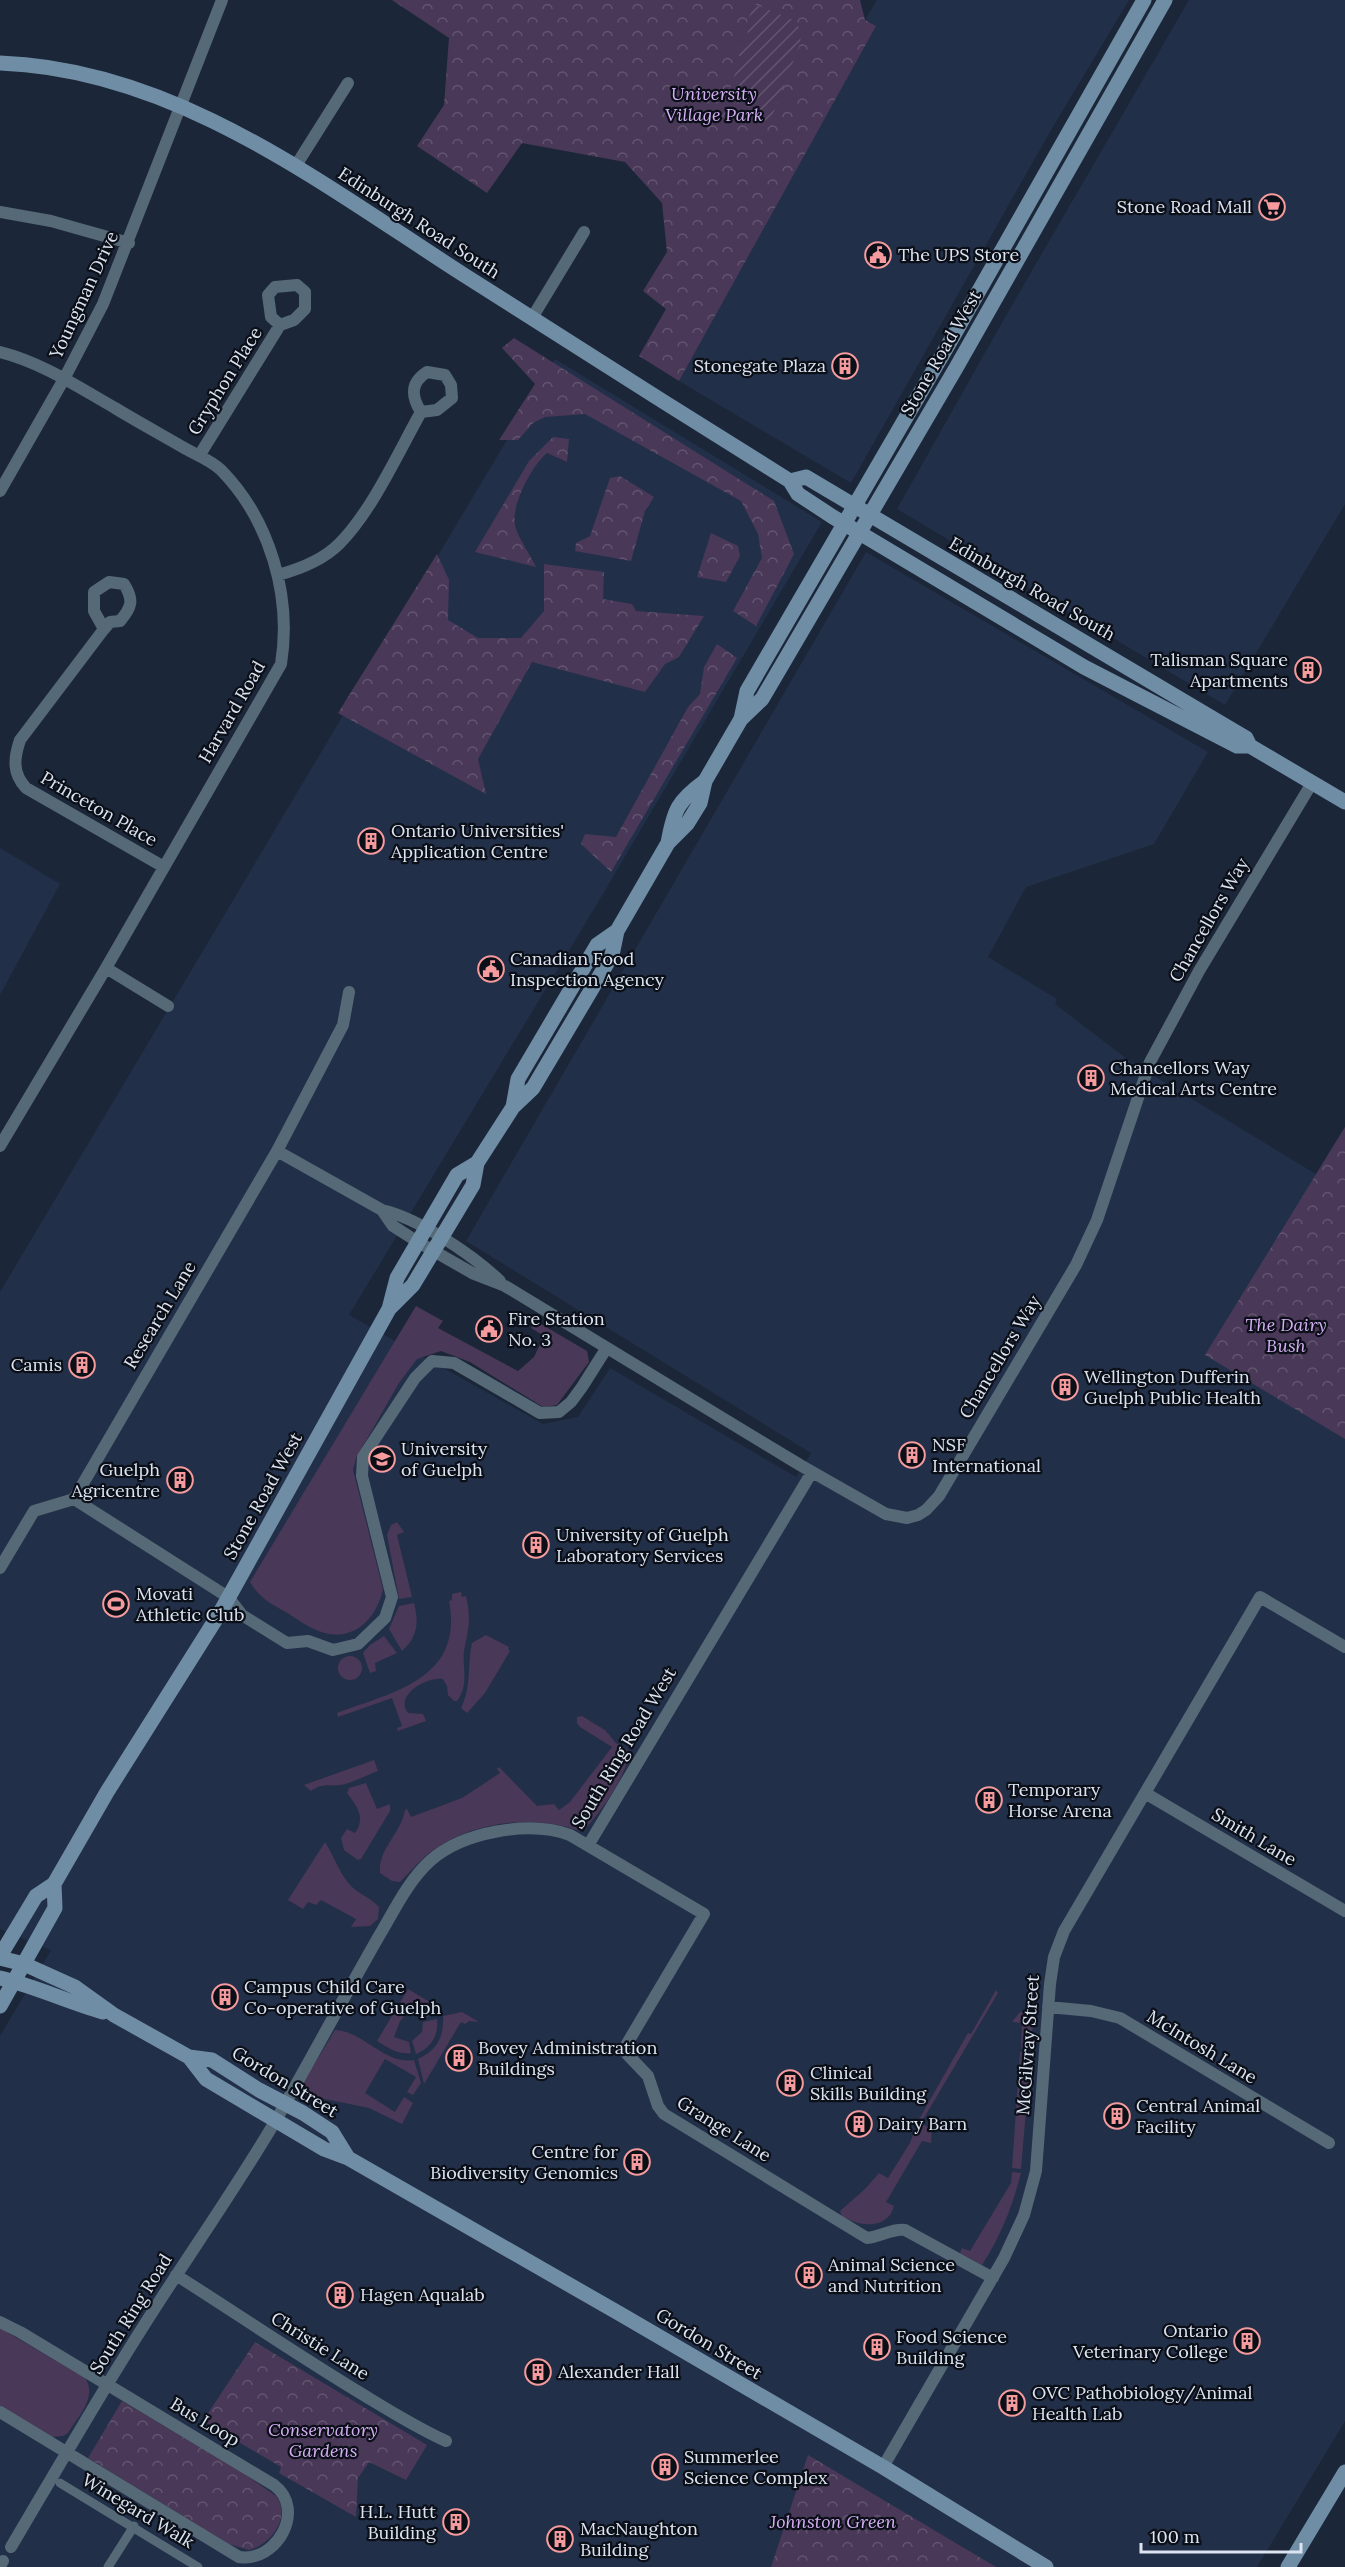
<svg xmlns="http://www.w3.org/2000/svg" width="1345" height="2567" viewBox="0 0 1345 2567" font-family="Lora,serif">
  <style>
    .built { fill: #222f48 }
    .grass { fill: #493857 }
    .forest { fill: url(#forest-crowns) }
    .garden { fill: url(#garden-furrows) }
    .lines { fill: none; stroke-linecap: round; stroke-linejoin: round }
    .pedestrian { stroke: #556977; stroke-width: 9 }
    .minor { stroke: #556977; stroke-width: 12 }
    .secondary { stroke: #6f8ea5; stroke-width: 15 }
    .labels { text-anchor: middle; stroke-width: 4.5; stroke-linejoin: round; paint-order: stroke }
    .park-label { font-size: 18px; font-style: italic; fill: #d5aff4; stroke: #0b0f18 }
    .poi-label { font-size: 18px; fill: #dde4f1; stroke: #0b0f18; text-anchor: start }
    .street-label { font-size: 18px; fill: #dde4f1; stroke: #0b0f18 }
  </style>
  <defs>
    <pattern id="forest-crowns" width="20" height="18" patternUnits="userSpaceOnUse" patternTransform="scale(1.5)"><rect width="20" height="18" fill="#493857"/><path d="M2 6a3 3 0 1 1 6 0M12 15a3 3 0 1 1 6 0" fill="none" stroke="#635570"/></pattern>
    <pattern id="garden-furrows" width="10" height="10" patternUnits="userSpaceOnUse" patternTransform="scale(1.5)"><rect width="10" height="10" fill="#493857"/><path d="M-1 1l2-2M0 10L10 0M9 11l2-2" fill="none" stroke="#635570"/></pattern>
  </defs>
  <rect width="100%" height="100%" fill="#1c2639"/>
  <path class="built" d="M 877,0 L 1129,0 L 1051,130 L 851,483 L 679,381 L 875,26 L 865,20 Z
    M 1189,0 L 1345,0 L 1345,504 L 1225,705 L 897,509 L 1008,312 Z
    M 555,359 L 822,522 L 597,904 L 349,1315 L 543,1424 L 578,1417 L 610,1368 L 796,1477 L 811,1453 L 466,1241 L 866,552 L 1208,752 L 1154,844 L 1026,887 L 988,957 L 1057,999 L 1055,1004 L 1131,1062 L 1316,1174 L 1345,1127 L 1345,2421 L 1257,2567 L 0,2567 L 0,2036 L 51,1950 L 0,1929 L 0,1292 Z
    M 0,848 L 60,884 L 0,995 Z"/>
  <path class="grass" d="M 416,1306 L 443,1321 L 438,1328 L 518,1371 L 534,1357 L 544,1336 L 531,1328 L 534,1320 L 587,1351 L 589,1362 L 557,1405 L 543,1407 L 470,1362 L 441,1351 L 417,1359 L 399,1383 L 356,1458 L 353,1470 L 383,1589 C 376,1622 349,1646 314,1629 C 305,1625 297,1619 289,1614 C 273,1605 260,1599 250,1582 Z
    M 397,1522 L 404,1532 L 397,1535 L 412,1597 L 399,1599 L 387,1535 L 391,1525 Z
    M 461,1592 L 462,1597 L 466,1596 C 471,1618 469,1625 465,1646 C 460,1666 471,1681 457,1701 L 454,1701 L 448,1695 L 447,1686 L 443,1679 C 427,1676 394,1695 408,1713 L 423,1714 L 426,1721 L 398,1731 L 397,1728 L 402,1726 L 392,1698 L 338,1717 L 337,1713 C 393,1692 464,1679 449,1601 L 452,1600 L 452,1594 Z
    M 414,1603 C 419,1622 418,1637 402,1651 L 389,1629 L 399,1606 Z
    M 486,1635 L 509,1647 L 508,1649 L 510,1651 L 485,1693 L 467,1713 L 461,1708 C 472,1685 467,1666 472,1643 Z
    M 384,1636 L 397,1653 L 375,1663 L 376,1671 L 370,1673 L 363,1653 L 370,1645 Z
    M338 1668a12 12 0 1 1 24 0a12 12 0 1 1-24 0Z
    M 582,1716 L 605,1730 L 616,1743 L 629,1751 C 629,1773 600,1813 585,1829 L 580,1831 C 534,1814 474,1821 433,1850 C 421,1859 411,1871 400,1882 L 392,1881 L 380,1873 C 378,1848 401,1834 405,1810 L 407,1809 L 411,1817 L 462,1798 L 500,1773 L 497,1769 L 499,1767 L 537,1806 L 554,1804 L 559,1810 L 570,1802 L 612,1747 L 580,1727 L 577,1723 L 577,1717 Z
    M 374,1760 L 378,1771 C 367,1775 356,1781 345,1784 C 332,1788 325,1781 311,1791 L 304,1785 Z
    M 366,1783 L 377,1809 L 390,1804 L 390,1811 L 361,1859 L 358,1860 L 344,1850 L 341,1838 L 347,1829 L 355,1833 C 366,1818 357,1806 347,1793 L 349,1788 Z
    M 325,1842 C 334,1856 340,1875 352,1887 C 361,1895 371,1898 379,1907 L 378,1919 L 370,1926 L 351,1927 L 356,1919 L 321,1900 L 316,1905 L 308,1902 L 303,1909 L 288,1900 Z
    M 408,1989 L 428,2001 L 436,2015 L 422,2018 L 414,2008 L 400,2021 L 394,2037 L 409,2042 L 411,2053 C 398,2055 388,2048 377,2041 Z
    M 996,1990 L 998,1993 L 921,2123 L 932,2130 L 931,2143 L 922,2141 L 886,2202 L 894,2206 C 888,2230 859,2227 842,2216 L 840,2211 L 865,2189 L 879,2173 L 888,2178 L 910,2143 L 918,2121 L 968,2033 L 971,2034 Z
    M 462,2012 L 479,2022 L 469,2021 L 465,2024 L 461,2022 L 424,2084 L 418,2059 C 437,2050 444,2038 443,2016 Z
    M 1020,2012 L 1029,2012 L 1033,2024 L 1031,2048 L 1021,2047 L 1022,2023 L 1012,2022 Z
    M 437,2019 C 439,2035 431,2048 416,2054 L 412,2041 L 422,2032 L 423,2022 Z
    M 335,2030 C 364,2031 384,2065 414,2060 L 421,2083 L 413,2095 L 407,2092 L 416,2077 L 385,2059 L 365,2093 L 395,2112 L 404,2097 L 413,2103 L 402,2124 L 369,2108 L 315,2097 L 300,2088 Z
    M 1020,2052 L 1031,2052 L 1021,2169 L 1012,2168 Z
    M 1012,2172 L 1021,2173 C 1013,2205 1001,2236 982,2265 L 960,2253 L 962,2248 L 970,2251 L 1011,2183 Z
    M 0,2328 L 85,2378 C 98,2396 78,2417 68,2433 L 63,2436 L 51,2437 L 0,2406 Z"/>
  <path class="forest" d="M 392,0 L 860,0 L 865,20 L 876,26 L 679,381 L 639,356 L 666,309 L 643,291 L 667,252 L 662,203 L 625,162 L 522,143 L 487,193 L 417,146 L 444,105 L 449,38 Z
    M 514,338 L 774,501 L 794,554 L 756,626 L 733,611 L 762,558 L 758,534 L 741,501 L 585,414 L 545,417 L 533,423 L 518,440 L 499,440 L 535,384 L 502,348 Z
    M 553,437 L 569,439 L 567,462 L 547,453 C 532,466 511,504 515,525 C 517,536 531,556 536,567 L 475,552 L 529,461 Z
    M 620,476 L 654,497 L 645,511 L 631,561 L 575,551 L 576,543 L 590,536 L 610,478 Z
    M 711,533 L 738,546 L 740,556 L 726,582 L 697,577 Z
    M 437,554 L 449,580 L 448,620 L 478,638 L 521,638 L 544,611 L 544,564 L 604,572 L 603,599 L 632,604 L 636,611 L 704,616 L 679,657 L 665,664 L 645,692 L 532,662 L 478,759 L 486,794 L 338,713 Z
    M 717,644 L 737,658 L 611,872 L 581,844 L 585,834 L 616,837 L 688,707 L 700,694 L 704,667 Z
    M 1345,1127 L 1345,1439 L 1205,1355 Z
    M 255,2342 L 427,2445 L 406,2480 L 369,2462 L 358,2478 L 356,2517 L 279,2473 L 281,2467 L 203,2421 Z
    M 122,2401 L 243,2473 L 276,2496 C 292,2518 270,2545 249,2550 L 229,2544 L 88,2458 Z
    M 808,2455 L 996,2567 L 771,2567 Z"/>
  <path class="garden" d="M 752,3 L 796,21 L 801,33 L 800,44 L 769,124 L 729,92 L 740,59 L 737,48 L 745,39 L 748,32 L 746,25 L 751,12 L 749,5 Z"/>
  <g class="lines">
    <path class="pedestrian" d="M 60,2483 L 198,2567
      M 108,2567 L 134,2526"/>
    <path class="minor" d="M 295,167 L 348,83
      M 0,212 L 51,221 L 129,243
      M 532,318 L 584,232
      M 0,352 C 41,362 78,387 115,408 C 138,422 162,435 186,449 C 197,455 212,461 221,470 C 270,520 292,596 281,664 L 106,968 L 0,1146
      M 199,456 L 280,325 L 294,320 L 305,309 L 305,292 L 297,285 L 275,287 L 268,295 L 271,317 L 280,325
      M 0,491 L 64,379 L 103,304 L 222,0
      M 278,575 C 300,569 323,560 339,544 C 372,511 398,453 421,412 L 437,410 L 452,398 L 451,385 L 445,375 L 427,372 C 410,383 411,396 421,412
      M 104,629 L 94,611 L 94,592 L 109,582 L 124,584 C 134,600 132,607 120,621 L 110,622 L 104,629 L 20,740 C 14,758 12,773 26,788 L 164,867
      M 106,968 L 168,1006
      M 277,1151 L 382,1210 C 418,1218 473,1255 500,1281
      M 382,1210 L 393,1226 L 418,1242 L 474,1274 L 505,1286 L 800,1465 L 886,1514 L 907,1518 L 918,1515 L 926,1510 L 939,1496 L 1076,1265 L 1097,1220 L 1150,1062 L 1199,971 L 1312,783
      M 74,1499 L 228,1597 L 242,1615 L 287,1643 L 308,1641 L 333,1650 L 358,1644 L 385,1618 L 392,1597 L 362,1476 L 363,1457 L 415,1378 L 432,1361 L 454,1363 L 540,1413 L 559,1412 L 571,1402 L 582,1387 L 606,1349
      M 0,1568 L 34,1511 L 74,1499 L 277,1151 L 343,1025 L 349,992
      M 1145,1793 L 1345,1911
      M 589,1844 L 812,1472
      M 1048,2007 L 1091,2011 L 1120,2018 L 1329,2143
      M 176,2275 C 239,2315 299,2356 362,2394 C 390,2411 417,2428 446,2441
      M 0,2322 L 20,2332 L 274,2485 C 307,2510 276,2563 239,2557 L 0,2412
      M 883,2467 L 1004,2258 L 1024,2215 L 1036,2171 L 1050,1984 L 1054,1957 L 1064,1931 L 1260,1597 L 1345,1647
      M 11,2547 C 63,2459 114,2370 170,2285 C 206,2230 243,2176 276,2120 C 311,2059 344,1997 379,1936 C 394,1911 408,1881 430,1861 C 462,1832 529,1820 570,1835 L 704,1914 L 625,2047 L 627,2054 L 648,2076 L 658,2106 L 664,2114 L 867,2238 C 881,2237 892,2228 905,2230 L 993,2278
      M 0,2566 L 3,2561"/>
    <path class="secondary" d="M 0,63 C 175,69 322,184 464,275 C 572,344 681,413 790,481 L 798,494 L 833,517 L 1084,667 L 1237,746 L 1250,746
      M 790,481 L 806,477 L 1234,731 L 1246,738 L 1250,746 L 1345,802
      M 741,719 L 762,699 L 956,368 L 1165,0
      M 668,843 C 674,809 678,801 705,781
      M 513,1107 L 518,1079 L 597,945 L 617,931
      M 389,1309 L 413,1285 L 473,1185 L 477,1163
      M 0,1956 L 36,1896 L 54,1884 L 107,1792 L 221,1611 L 389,1309 L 397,1278 L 457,1175 L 477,1163 L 513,1107 L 533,1088 L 612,955 L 617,931 L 668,843 L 687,824 L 700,803 L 705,781 L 741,719 L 747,691 L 951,340 L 1144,0
      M 0,1958 L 24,1964 L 75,1987 L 114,2015 L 189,2057 L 212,2060 L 259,2090 L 303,2113 L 332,2132 L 348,2158
      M 0,1978 C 35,1986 68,2002 103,2012
      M 0,2006 L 55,1908 L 54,1884
      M 189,2057 L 206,2079 L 324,2149 L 348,2158 L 622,2315 L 883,2467 L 1046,2567
      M 1288,2567 L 1345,2472"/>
  </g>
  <defs>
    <g id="supermarket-ring" transform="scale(1.35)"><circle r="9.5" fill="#0b0f18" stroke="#f59b9d" stroke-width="1.5"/><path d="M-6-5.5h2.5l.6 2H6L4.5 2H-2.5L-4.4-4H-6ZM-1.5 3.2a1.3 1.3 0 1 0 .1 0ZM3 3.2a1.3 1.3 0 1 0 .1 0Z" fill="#f59b9d"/></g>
    <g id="civic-ring" transform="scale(1.35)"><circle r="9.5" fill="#0b0f18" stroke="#f59b9d" stroke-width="1.5"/><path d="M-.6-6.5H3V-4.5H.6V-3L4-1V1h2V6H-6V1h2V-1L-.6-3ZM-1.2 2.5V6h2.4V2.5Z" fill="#f59b9d"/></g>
    <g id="building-ring" transform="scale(1.35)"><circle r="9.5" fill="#0b0f18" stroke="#f59b9d" stroke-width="1.5"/><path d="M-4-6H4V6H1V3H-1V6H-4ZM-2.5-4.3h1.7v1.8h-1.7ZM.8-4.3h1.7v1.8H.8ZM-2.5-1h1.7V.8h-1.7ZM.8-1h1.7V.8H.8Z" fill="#f59b9d"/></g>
    <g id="university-ring" transform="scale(1.35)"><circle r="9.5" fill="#0b0f18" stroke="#f59b9d" stroke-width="1.5"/><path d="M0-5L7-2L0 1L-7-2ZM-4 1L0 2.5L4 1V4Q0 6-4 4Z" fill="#f59b9d"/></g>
    <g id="stadium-ring" transform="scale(1.35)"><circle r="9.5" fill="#0b0f18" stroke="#f59b9d" stroke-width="1.5"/><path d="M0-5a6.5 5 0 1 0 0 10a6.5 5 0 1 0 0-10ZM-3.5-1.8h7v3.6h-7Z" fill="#f59b9d"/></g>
  </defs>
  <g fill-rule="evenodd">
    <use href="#supermarket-ring" x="1272" y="207"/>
    <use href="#civic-ring" x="878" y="255"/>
    <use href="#building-ring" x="845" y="366"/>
    <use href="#building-ring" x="1308" y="670"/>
    <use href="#building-ring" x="371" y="841"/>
    <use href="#civic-ring" x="491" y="969"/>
    <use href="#building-ring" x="1091" y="1078"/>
    <use href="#civic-ring" x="489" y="1329"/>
    <use href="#building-ring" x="82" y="1365"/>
    <use href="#building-ring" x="1065" y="1387"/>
    <use href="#building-ring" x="912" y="1455"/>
    <use href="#university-ring" x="382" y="1459"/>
    <use href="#building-ring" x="180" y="1480"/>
    <use href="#building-ring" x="536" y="1545"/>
    <use href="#stadium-ring" x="116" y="1604"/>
    <use href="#building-ring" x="989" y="1800"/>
    <use href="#building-ring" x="225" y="1997"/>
    <use href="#building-ring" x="459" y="2058"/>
    <use href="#building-ring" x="790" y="2083"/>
    <use href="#building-ring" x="1117" y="2116"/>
    <use href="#building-ring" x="859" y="2124"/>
    <use href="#building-ring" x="637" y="2162"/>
    <use href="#building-ring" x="809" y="2275"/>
    <use href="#building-ring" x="340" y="2295"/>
    <use href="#building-ring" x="1247" y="2341"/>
    <use href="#building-ring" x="877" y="2347"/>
    <use href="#building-ring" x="538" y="2372"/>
    <use href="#building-ring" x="1012" y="2403"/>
    <use href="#building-ring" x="665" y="2467"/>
    <use href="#building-ring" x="456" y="2522"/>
    <use href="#building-ring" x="560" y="2539"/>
  </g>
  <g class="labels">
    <g class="park-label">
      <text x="714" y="100">University<tspan x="714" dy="21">Village Park</tspan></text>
      <text x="1286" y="1331">The Dairy<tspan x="1286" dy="21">Bush</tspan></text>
      <text x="323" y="2436">Conservatory<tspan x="323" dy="21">Gardens</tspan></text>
      <text x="833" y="2528">Johnston Green</text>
    </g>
    <g class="poi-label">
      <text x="1252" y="213" text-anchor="end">Stone Road Mall</text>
      <text x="898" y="261">The UPS Store</text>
      <text x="826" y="372" text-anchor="end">Stonegate Plaza</text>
      <text x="1288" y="666" text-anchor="end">Talisman Square<tspan x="1288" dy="21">Apartments</tspan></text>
      <text x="391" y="837">Ontario Universities'<tspan x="391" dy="21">Application Centre</tspan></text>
      <text x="510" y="965">Canadian Food<tspan x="510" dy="21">Inspection Agency</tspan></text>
      <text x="1110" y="1074">Chancellors Way<tspan x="1110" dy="21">Medical Arts Centre</tspan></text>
      <text x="508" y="1325">Fire Station<tspan x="508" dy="21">No. 3</tspan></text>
      <text x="62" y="1371" text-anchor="end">Camis</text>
      <text x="1084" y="1383">Wellington Dufferin<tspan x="1084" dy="21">Guelph Public Health</tspan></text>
      <text x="932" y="1451">NSF<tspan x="932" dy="21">International</tspan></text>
      <text x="401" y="1455">University<tspan x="401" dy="21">of Guelph</tspan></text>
      <text x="160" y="1476" text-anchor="end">Guelph<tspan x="160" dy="21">Agricentre</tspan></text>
      <text x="556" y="1541">University of Guelph<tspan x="556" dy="21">Laboratory Services</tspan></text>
      <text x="136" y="1600">Movati<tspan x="136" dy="21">Athletic Club</tspan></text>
      <text x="1008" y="1796">Temporary<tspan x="1008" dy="21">Horse Arena</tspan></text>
      <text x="244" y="1993">Campus Child Care<tspan x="244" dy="21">Co-operative of Guelph</tspan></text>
      <text x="478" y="2054">Bovey Administration<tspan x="478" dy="21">Buildings</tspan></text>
      <text x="810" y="2079">Clinical<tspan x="810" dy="21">Skills Building</tspan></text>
      <text x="1136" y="2112">Central Animal<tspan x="1136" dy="21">Facility</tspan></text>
      <text x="878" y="2130">Dairy Barn</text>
      <text x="618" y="2158" text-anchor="end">Centre for<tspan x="618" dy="21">Biodiversity Genomics</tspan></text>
      <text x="828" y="2271">Animal Science<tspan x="828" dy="21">and Nutrition</tspan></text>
      <text x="360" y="2301">Hagen Aqualab</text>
      <text x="1228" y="2337" text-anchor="end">Ontario<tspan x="1228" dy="21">Veterinary College</tspan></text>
      <text x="896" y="2343">Food Science<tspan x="896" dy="21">Building</tspan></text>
      <text x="558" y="2378">Alexander Hall</text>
      <text x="1032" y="2399">OVC Pathobiology/Animal<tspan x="1032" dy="21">Health Lab</tspan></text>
      <text x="684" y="2463">Summerlee<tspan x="684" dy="21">Science Complex</tspan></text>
      <text x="436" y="2518" text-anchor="end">H.L. Hutt<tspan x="436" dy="21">Building</tspan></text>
      <text x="580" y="2535">MacNaughton<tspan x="580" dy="21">Building</tspan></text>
    </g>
    <g class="street-label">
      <text transform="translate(419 223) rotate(33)" y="6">Edinburgh Road South</text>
      <text transform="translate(84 295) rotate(-65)" y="6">Youngman Drive</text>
      <text transform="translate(941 353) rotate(-60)" y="6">Stone Road West</text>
      <text transform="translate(225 381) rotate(-58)" y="6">Gryphon Place</text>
      <text transform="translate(1032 589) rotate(30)" y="6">Edinburgh Road South</text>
      <text transform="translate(232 712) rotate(-60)" y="6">Harvard Road</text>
      <text transform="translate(99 809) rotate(30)" y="6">Princeton Place</text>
      <text transform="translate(1209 920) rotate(-60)" y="6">Chancellors Way</text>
      <text transform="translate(160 1315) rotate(-59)" y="6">Research Lane</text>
      <text transform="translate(1000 1357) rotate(-59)" y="6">Chancellors Way</text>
      <text transform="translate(263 1496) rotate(-61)" y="6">Stone Road West</text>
      <text transform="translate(624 1748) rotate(-59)" y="6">South Ring Road West</text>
      <text transform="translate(1254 1837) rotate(31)" y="6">Smith Lane</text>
      <text transform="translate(1028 2045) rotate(-86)" y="6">McGilvray Street</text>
      <text transform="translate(1202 2047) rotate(31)" y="6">McIntosh Lane</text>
      <text transform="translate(285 2082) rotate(31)" y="6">Gordon Street</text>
      <text transform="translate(724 2129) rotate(32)" y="6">Grange Lane</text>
      <text transform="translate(131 2314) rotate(-58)" y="6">South Ring Road</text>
      <text transform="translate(709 2344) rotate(31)" y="6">Gordon Street</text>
      <text transform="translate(320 2346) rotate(32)" y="6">Christie Lane</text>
      <text transform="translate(205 2422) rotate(31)" y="6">Bus Loop</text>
      <text transform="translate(138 2511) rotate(31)" y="6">Winegard Walk</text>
    </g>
  </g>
  <path d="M1141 2543v9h160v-9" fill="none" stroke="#dde4f1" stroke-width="3"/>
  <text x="1150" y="2543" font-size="18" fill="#dde4f1" stroke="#0b0f18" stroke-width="4.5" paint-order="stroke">100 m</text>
</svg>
